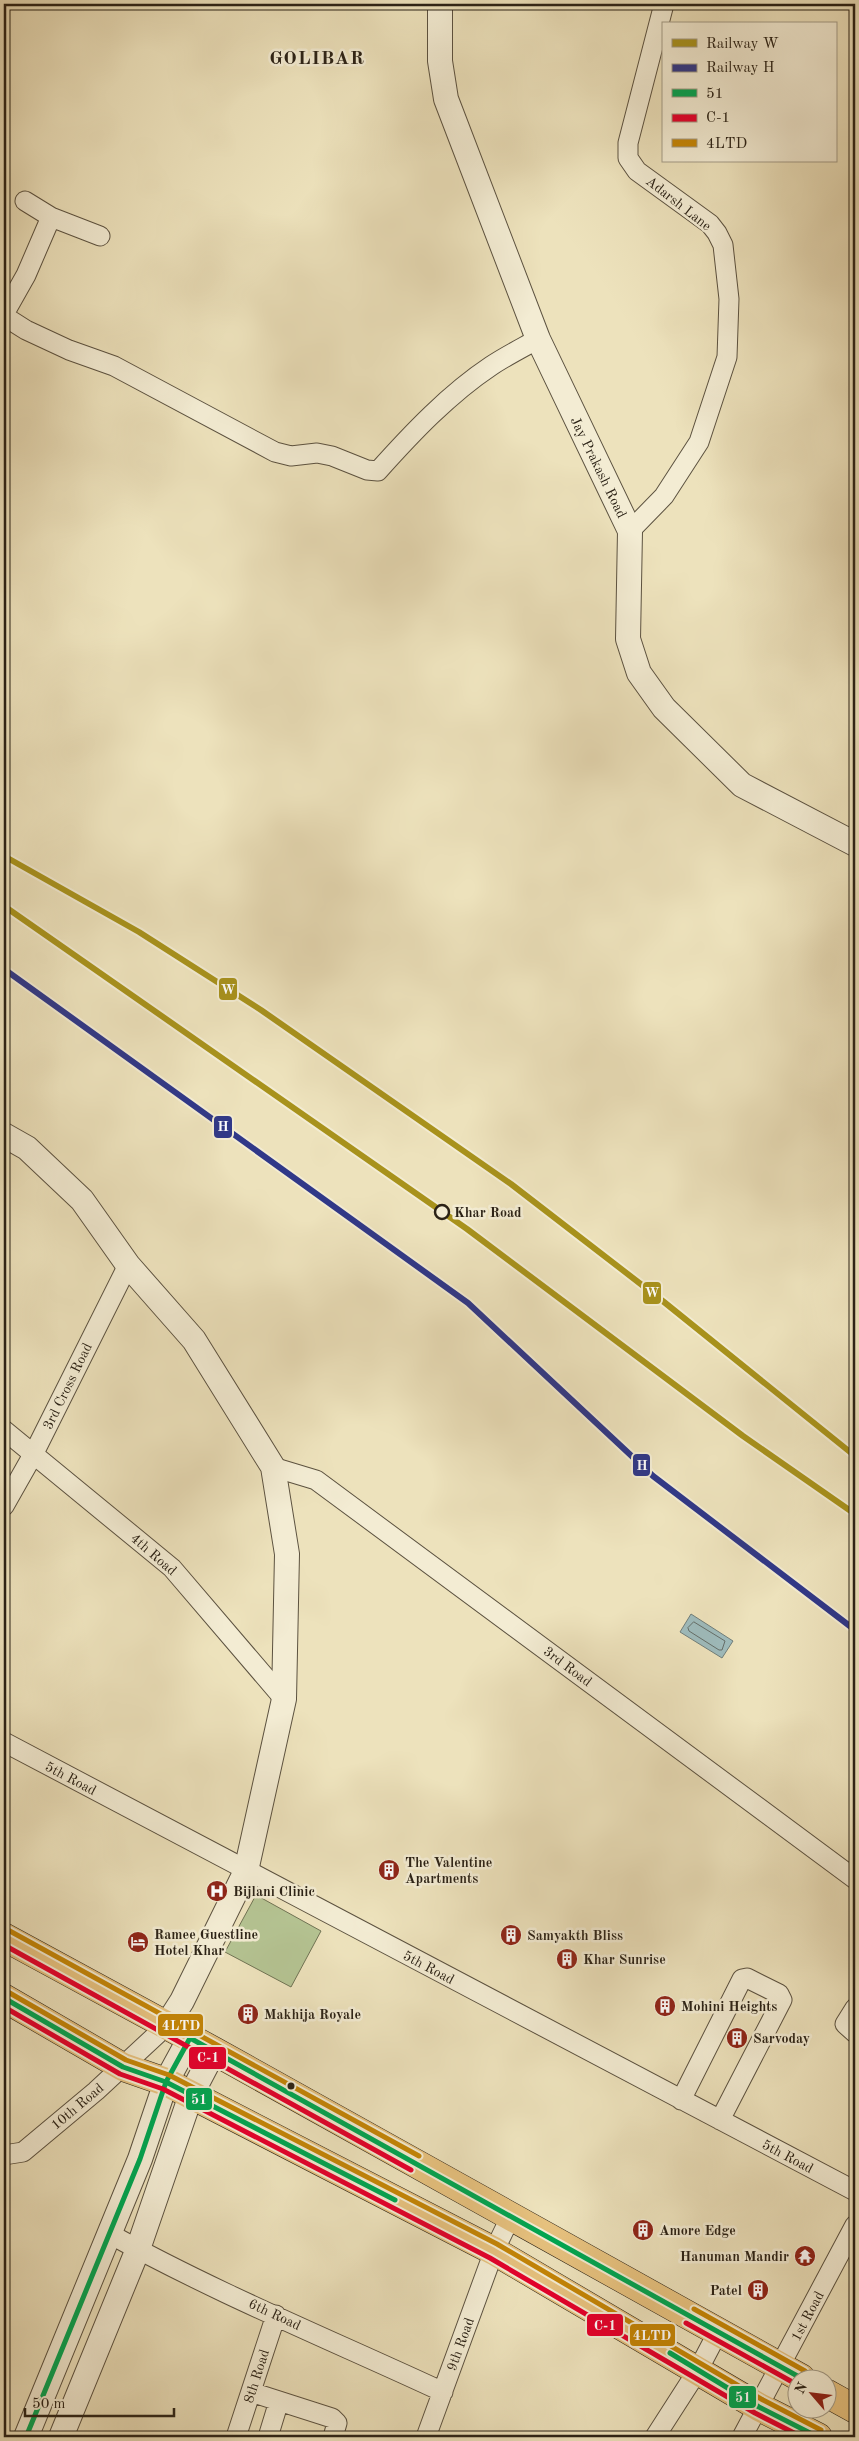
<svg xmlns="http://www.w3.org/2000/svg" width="859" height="2441" viewBox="0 0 859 2441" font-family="'Old Standard TT',serif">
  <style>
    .grass { fill: #b5c493; stroke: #707354 }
    .water { fill: #9ebbbc; stroke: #707e7a }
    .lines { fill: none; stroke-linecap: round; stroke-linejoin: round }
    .shore { stroke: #646e69; stroke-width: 1 }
    .minor-casing { stroke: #5c5240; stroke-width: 21 }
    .tertiary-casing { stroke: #5c5240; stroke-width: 26 }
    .primary-casing { stroke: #2b2216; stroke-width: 29 }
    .minor { stroke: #f3ecd3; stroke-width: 19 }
    .tertiary { stroke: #f3ecd3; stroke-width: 24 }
    .primary { stroke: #e6c17e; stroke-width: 28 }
    .bus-1-casing { stroke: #f3ecd3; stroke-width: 9 }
    .bus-2-casing { stroke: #f3ecd3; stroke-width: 9 }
    .bus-3-casing { stroke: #f3ecd3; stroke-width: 9 }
    .bus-1 { stroke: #00a651; stroke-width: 5 }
    .bus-2 { stroke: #e4002b; stroke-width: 5 }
    .bus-3 { stroke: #c48506; stroke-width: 5 }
    .rail-1-casing { stroke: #f3ecd3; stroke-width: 10 }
    .rail-2-casing { stroke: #f3ecd3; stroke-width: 10 }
    .rail-1 { stroke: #a8921c; stroke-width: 6 }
    .rail-2 { stroke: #303888; stroke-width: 6 }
    .stop-dot { fill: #f3ecd3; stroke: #2b2216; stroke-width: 2.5 }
    .bus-dot { fill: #2b2216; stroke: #f3ecd3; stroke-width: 2 }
    .labels { text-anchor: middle; stroke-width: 5; stroke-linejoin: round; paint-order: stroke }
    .street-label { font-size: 14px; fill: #2b2216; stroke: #f3ecd3 }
    .stop-label { font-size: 14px; font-weight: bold; fill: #2b2216; stroke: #f3ecd3; text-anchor: start }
    .poi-label { font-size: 14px; font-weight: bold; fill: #2b2216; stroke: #f3ecd3; text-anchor: start }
    .district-label { font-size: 19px; font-weight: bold; letter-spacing: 1px; fill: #2b2216; stroke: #f3ecd3 }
    .line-badge { stroke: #f3ecd3; stroke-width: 2 }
    .badge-label { font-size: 14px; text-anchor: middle; font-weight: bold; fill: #fff }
  </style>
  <rect width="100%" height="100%" fill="#ede2bc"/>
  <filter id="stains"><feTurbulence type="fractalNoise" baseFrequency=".004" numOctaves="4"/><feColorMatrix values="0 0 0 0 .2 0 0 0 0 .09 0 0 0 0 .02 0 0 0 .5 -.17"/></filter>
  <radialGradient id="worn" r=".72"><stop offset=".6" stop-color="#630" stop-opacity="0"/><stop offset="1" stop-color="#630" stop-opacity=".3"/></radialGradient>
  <path class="grass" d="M 256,1895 L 321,1931 L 291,1987 L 225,1952 Z"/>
  <path class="water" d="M 691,1614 L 733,1641 L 722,1658 L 680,1632 Z"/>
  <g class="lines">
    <path class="shore" d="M 694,1622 L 725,1641 L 722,1650 L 719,1650 L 689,1631 L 688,1628 Z"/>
    <g class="minor-casing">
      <path id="minor" d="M 25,201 L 51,217 L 100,236
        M 4,314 L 26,275 L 51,217
        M 4,316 L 26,330 L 69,350 L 114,366 L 275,452 L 291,456 L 317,453 L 332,456 L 367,470 L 378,471 C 412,433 449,394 491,366 C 506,356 522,348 538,339
        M 630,531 L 664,496 L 699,442 L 727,357 L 729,299 L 723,245 L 717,233 L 710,224 L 637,171 L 628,158 L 628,143 L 664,4
        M 4,1430 L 172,1568 L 284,1699
        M 273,1467 L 316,1480 L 855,1879
        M 4,1506 L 34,1453 L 128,1265
        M 4,1742 L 855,2191
        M 855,2008 L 845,2024 L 855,2033
        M 681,2100 L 742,1979 L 747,1978 L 779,1994 L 782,2000 L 720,2120
        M 4,2155 L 23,2152 L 96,2091 L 166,2026
        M 108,2233 C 216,2293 331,2340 443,2392
        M 251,2392 L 332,2418 L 337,2423 L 333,2437
        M 236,2437 L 276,2315
        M 268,2437 L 279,2401
        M 426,2437 L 494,2251 L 511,2216
        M 655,2437 L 698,2370 L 718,2332
        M 742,2437 L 855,2225"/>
    </g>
    <g class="tertiary-casing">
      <path id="tertiary" d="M 440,4 L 440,61 L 446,99 L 538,339 L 630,531 L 628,639 L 639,673 L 664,708 L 742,785 L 855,844
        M 4,1135 L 27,1148 L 82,1200 L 128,1265 L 194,1340 L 273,1467 L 287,1554 L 284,1699 L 246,1871 L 182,2001 L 166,2026
        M 26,2437 L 140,2159 L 166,2082 L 190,2038
        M 61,2437 L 138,2249 L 191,2095 L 214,2051"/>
    </g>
    <g class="primary-casing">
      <path id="primary" d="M 4,1937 L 214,2051 L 801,2378
        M 4,1998 L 123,2067 L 166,2082 L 494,2251 L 759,2407 L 818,2437
        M 826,2393 L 855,2409"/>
    </g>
    <use href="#minor" class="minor"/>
    <use href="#tertiary" class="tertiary"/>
    <use href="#primary" class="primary"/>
    <g class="bus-1-casing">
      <path id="bus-1" d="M 4,1998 L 123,2067 L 166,2082 L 395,2200
        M 670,2353 L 759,2407 L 818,2437
        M 26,2437 L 140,2159 L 166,2082 L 190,2038 L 801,2378"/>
    </g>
    <g class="bus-2-casing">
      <path id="bus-2" d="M 4,1945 L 411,2170
        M 4,2007 L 120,2074 L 163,2089 L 490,2258 L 755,2413 L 802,2437
        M 686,2323 L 796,2384"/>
    </g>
    <g class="bus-3-casing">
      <path id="bus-3" d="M 8,1930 L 419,2156
        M 8,1992 L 126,2060 L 169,2075 L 497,2244 L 763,2400 L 821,2430
        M 694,2309 L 805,2371"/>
    </g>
    <use href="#bus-1" class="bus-1"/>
    <use href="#bus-2" class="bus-2"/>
    <use href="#bus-3" class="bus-3"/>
    <g class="rail-1-casing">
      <path id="rail-1" d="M 4,856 L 139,932 L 261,1010 L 511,1184 L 664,1302 L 855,1456
        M 4,906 L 467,1229 L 743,1436 L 855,1514"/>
    </g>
    <g class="rail-2-casing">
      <path id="rail-2" d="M 4,969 L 468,1303 L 653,1476 L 855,1630"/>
    </g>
    <use href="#rail-1" class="rail-1"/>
    <use href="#rail-2" class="rail-2"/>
  </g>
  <defs>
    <g id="building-disc" transform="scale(1.125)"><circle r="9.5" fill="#8f2418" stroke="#f3ecd3"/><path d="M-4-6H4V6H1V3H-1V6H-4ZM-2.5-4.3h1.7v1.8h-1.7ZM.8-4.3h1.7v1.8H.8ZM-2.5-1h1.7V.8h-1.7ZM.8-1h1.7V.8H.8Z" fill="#fff"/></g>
    <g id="hospital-disc" transform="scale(1.125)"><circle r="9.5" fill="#8f2418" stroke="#f3ecd3"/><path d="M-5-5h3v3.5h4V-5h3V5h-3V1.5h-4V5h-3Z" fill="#fff"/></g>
    <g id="hotel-disc" transform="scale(1.125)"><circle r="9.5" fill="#8f2418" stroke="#f3ecd3"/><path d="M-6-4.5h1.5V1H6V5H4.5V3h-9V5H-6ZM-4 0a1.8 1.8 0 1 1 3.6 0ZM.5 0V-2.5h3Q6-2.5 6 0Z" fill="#fff"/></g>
    <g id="temple-disc" transform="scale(1.125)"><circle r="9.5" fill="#8f2418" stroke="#f3ecd3"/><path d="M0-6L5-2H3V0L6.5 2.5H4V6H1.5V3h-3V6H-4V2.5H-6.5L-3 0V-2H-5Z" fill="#fff"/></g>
  </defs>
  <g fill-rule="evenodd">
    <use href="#building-disc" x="389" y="1870"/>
    <use href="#hospital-disc" x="217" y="1891"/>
    <use href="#building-disc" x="511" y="1935"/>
    <use href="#hotel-disc" x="138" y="1942"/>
    <use href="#building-disc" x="567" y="1959"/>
    <use href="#building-disc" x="665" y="2006"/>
    <use href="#building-disc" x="248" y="2014"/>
    <use href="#building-disc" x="737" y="2038"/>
    <use href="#building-disc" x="643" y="2230"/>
    <use href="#temple-disc" x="805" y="2256"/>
    <use href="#building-disc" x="758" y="2290"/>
  </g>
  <circle class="stop-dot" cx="442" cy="1212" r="7"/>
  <circle class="bus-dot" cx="291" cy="2086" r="4.5"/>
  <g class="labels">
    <g class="street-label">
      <text transform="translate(679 203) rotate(38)" y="5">Adarsh Lane</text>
      <text transform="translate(599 467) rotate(64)" y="5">Jay Prakash Road</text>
      <text transform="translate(67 1386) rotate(-64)" y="5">3rd Cross Road</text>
      <text transform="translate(154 1554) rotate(41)" y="5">4th Road</text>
      <text transform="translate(568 1666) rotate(37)" y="5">3rd Road</text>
      <text transform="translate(71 1778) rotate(28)" y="5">5th Road</text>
      <text transform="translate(429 1967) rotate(28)" y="5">5th Road</text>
      <text transform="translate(77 2106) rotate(-40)" y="5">10th Road</text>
      <text transform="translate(788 2156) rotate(28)" y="5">5th Road</text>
      <text transform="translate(275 2314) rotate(25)" y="5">6th Road</text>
      <text transform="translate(807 2316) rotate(-62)" y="5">1st Road</text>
      <text transform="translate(460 2344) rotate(-70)" y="5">9th Road</text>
      <text transform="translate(256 2376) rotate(-72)" y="5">8th Road</text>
    </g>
    <g class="stop-label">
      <text x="454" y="1217">Khar Road</text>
    </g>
    <g class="poi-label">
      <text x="405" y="1867">The Valentine<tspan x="405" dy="16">Apartments</tspan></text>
      <text x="233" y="1896">Bijlani Clinic</text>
      <text x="154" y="1939">Ramee Guestline<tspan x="154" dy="16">Hotel Khar</tspan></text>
      <text x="527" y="1940">Samyakth Bliss</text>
      <text x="583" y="1964">Khar Sunrise</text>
      <text x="681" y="2011">Mohini Heights</text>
      <text x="264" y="2019">Makhija Royale</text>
      <text x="753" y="2043">Sarvoday</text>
      <text x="659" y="2235">Amore Edge</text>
      <text x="789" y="2261" text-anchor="end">Hanuman Mandir</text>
      <text x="742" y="2295" text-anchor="end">Patel</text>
    </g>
    <g class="district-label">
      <text x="317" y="64">GOLIBAR</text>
    </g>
  </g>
  <g class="line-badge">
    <rect x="218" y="977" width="20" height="24" rx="5" fill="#a8921c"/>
    <rect x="213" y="1115" width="20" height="24" rx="5" fill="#303888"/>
    <rect x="642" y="1281" width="20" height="24" rx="5" fill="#a8921c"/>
    <rect x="632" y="1453" width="19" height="24" rx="5" fill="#303888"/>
    <rect x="157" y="2013" width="47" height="24" rx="5" fill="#c48506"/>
    <rect x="188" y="2046" width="39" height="24" rx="5" fill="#e4002b"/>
    <rect x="185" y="2087" width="28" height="24" rx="5" fill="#00a651"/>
    <rect x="586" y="2313" width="38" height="24" rx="5" fill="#e4002b"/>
    <rect x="629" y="2323" width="47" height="24" rx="5" fill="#c48506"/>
    <rect x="728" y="2385" width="29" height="24" rx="5" fill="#00a651"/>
  </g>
  <g class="badge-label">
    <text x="228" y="994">W</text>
    <text x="223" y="1131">H</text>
    <text x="652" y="1297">W</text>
    <text x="642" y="1470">H</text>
    <text x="181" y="2030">4LTD</text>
    <text x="208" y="2062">C-1</text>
    <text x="199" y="2104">51</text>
    <text x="605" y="2330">C-1</text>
    <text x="652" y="2340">4LTD</text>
    <text x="743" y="2402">51</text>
  </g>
  <rect width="859" height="2441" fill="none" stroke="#ede2bc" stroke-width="20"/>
  <rect x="5" y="5" width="849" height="2431" fill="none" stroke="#2b2216" stroke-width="2.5"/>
  <rect x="10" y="10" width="839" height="2421" fill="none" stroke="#2b2216"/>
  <rect x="662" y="22" width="175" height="140" fill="#f3ecd3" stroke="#a39b87"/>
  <rect x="672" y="39" width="25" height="8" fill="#a8921c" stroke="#a39b87"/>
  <text x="706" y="48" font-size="15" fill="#2b2216">Railway W</text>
  <rect x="672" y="64" width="25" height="8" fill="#303888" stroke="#a39b87"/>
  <text x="706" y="72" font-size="15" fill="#2b2216">Railway H</text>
  <rect x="672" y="89" width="25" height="8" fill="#00a651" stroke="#a39b87"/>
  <text x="706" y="98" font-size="15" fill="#2b2216">51</text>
  <rect x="672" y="114" width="25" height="8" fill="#e4002b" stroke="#a39b87"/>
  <text x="706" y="122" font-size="15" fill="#2b2216">C-1</text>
  <rect x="672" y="139" width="25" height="8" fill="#c48506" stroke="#a39b87"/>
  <text x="706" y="148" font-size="15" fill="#2b2216">4LTD</text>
  <g transform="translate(812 2394) rotate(298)"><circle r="24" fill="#f3ecd3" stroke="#a39b87"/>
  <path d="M0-4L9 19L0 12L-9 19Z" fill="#8f2418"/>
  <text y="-8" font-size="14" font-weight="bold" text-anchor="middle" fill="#2b2216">N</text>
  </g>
  <path d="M25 2408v8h149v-8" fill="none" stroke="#2b2216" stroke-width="2.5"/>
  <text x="32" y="2408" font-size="15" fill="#2b2216" stroke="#f3ecd3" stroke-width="4" paint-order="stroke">50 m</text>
  <rect width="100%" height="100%" filter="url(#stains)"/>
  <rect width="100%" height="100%" fill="url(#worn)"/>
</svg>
